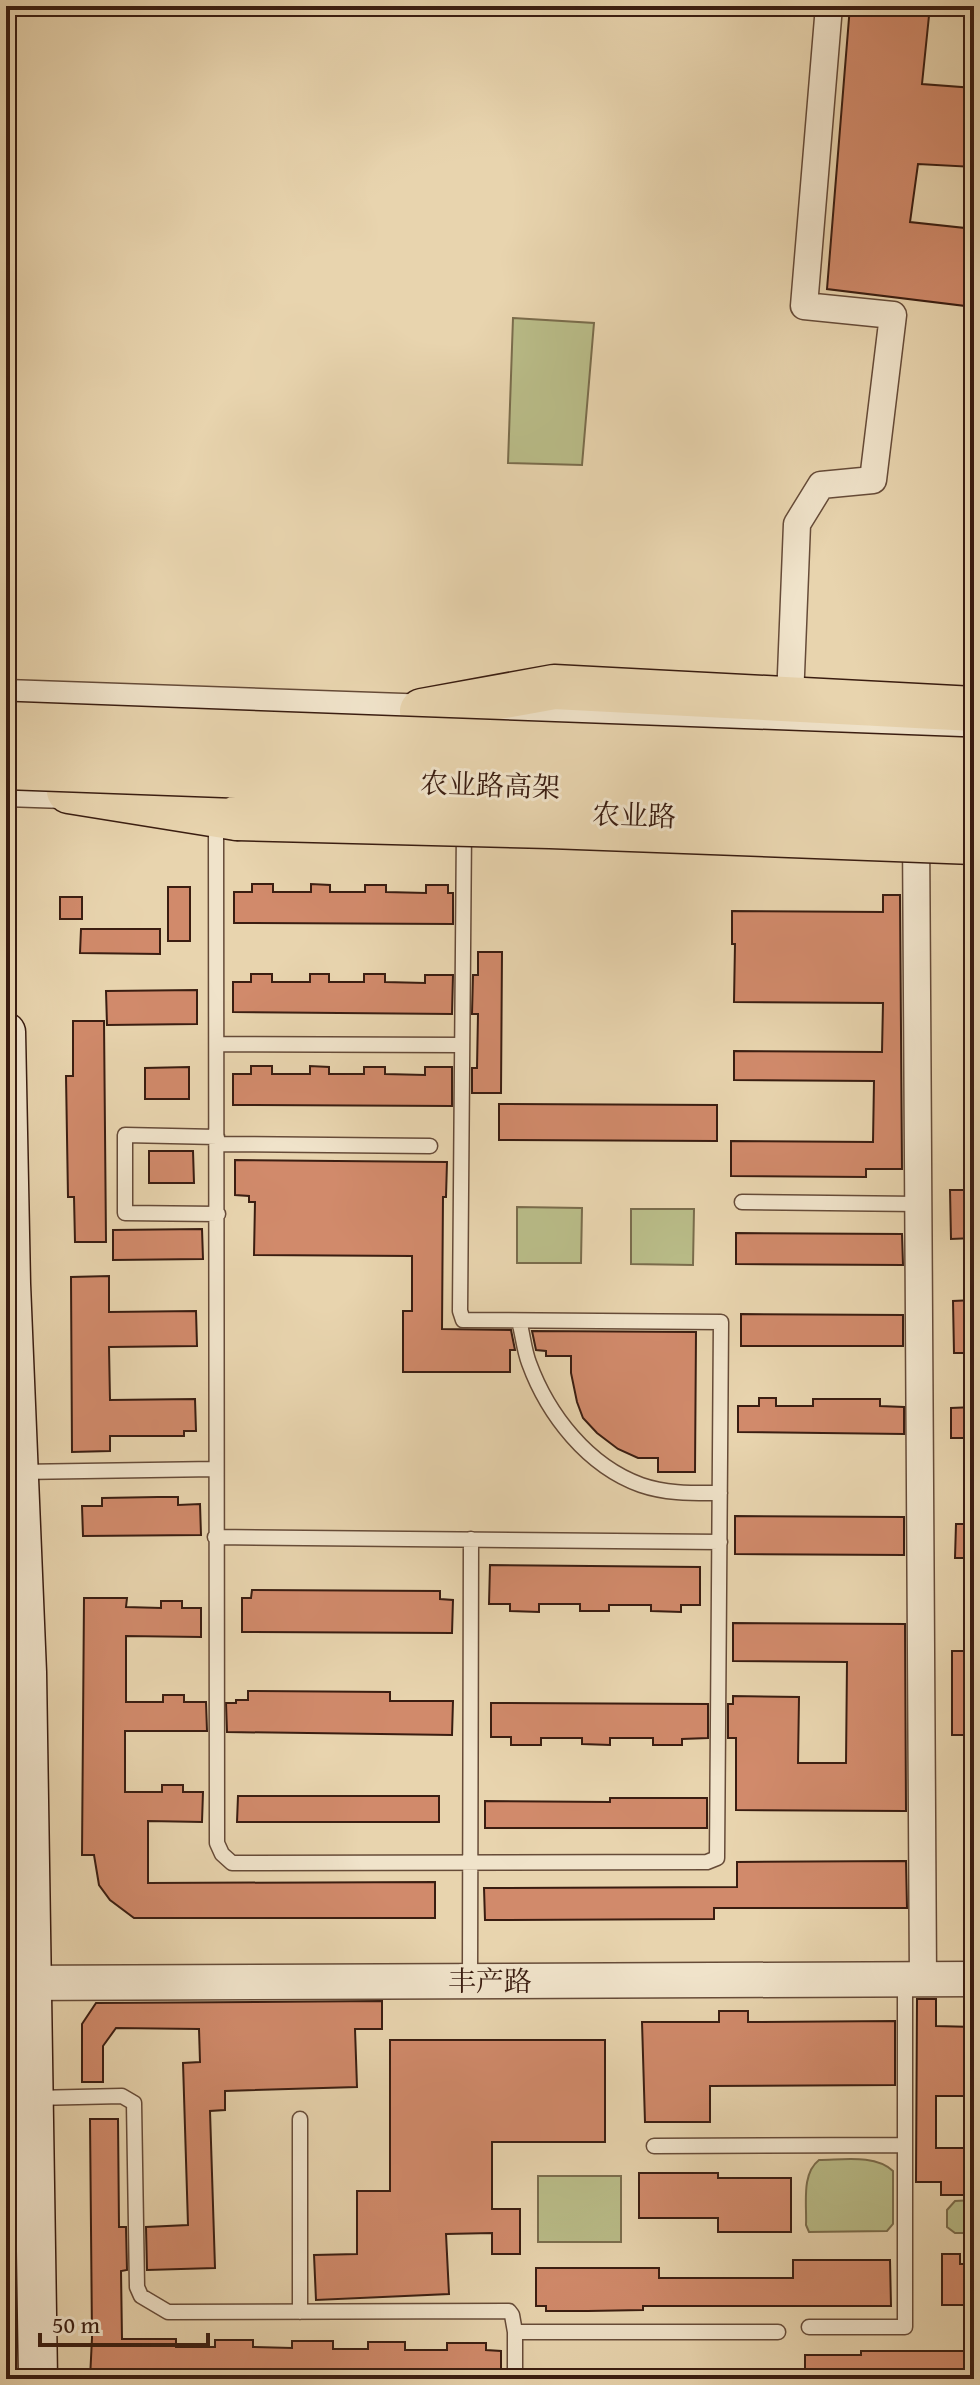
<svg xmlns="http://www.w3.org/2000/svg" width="980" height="2385" viewBox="0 0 980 2385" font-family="'Gentium Book Plus','Noto Serif SC',serif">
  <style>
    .green { fill: #b9bc88; stroke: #7a6c4c; stroke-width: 2 }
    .building { fill: #d18a6b; stroke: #3a1d11; stroke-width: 2 }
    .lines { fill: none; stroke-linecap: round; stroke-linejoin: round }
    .service-casing { stroke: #664b38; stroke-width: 17 }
    .minor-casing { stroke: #664b38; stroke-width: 29 }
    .tertiary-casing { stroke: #664b38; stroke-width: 37 }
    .secondary-casing { stroke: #3a1d11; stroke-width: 41 }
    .trunk-casing { stroke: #3a1d11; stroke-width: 47 }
    .service { stroke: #f0e3ca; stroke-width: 14 }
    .minor { stroke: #f0e3ca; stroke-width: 26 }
    .tertiary { stroke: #f0e3ca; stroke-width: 34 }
    .secondary { stroke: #f0e3ca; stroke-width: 38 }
    .trunk { stroke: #e8d4ae; stroke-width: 44 }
    .trunk-bridge-casing { stroke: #3a1d11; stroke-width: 47; stroke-linecap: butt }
    .trunk-bridge { stroke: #e8d4ae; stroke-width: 44 }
    .labels { text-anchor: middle; stroke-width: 6; stroke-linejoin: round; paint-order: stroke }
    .street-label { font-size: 28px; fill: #3a1d11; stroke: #f0e3ca }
  </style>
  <rect width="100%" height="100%" fill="#e8d4ae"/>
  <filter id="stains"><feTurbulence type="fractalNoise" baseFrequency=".0025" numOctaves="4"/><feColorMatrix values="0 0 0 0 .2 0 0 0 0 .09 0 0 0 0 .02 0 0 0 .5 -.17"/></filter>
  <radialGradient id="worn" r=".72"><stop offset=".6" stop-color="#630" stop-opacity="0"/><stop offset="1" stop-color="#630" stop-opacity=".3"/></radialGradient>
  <path class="green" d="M 513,318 L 594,323 L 582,465 L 508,463 Z
    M 517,1207 L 582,1208 L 581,1263 L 517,1263 Z
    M 631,1209 L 694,1209 L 693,1265 L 631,1264 Z
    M 819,2160 C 842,2160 875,2154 893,2171 L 893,2224 L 887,2231 L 809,2232 L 806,2225 C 807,2204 801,2174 819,2160 Z
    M 538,2176 L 621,2176 L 621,2242 L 538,2242 Z
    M 974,2200 L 974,2233 L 955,2233 L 947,2227 L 947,2210 L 955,2201 Z"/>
  <path class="building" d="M 850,6 L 930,6 L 922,84 L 974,88 L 974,167 L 918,164 L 910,222 L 974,229 L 974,307 L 827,289 Z
    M 252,884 L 273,884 L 273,892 L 311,892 L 311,884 L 330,885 L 330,892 L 365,892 L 365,885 L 386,885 L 386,892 L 426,893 L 426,885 L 448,885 L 448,893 L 453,893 L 453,924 L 234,923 L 234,892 L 252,892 Z
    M 168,887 L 190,887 L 190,941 L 168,941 Z
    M 883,895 L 900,895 L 902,1169 L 866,1169 L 866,1177 L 731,1176 L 731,1141 L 873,1142 L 874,1081 L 734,1080 L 734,1051 L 882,1052 L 883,1003 L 734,1002 L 735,944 L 732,944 L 732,911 L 883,912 Z
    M 60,897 L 82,897 L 82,919 L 60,919 Z
    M 81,929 L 160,929 L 160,954 L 80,953 Z
    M 478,952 L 502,952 L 501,1093 L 472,1093 L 472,1068 L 477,1068 L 478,1014 L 472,1014 L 473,975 L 478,975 Z
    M 251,974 L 272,974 L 272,982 L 310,982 L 310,974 L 329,974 L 329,982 L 364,982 L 364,974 L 385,974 L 385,982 L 425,983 L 425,975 L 453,975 L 452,1014 L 233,1012 L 233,982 L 251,982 Z
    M 197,990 L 197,1024 L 107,1025 L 106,991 Z
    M 73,1021 L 104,1021 L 106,1242 L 75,1242 L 74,1197 L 68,1197 L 66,1076 L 73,1076 Z
    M 251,1066 L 272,1066 L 272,1074 L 310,1074 L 310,1066 L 329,1067 L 329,1074 L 364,1074 L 364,1067 L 385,1067 L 385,1074 L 425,1075 L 425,1067 L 452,1067 L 452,1106 L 233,1105 L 233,1074 L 251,1074 Z
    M 189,1067 L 189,1099 L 145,1099 L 145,1068 Z
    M 499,1104 L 717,1105 L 717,1141 L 499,1140 Z
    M 149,1151 L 193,1151 L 194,1183 L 149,1183 Z
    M 235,1160 L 447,1162 L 446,1197 L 443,1197 L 442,1329 L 511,1330 L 515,1350 L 510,1350 L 510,1372 L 403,1372 L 403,1311 L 412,1311 L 412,1256 L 254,1255 L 255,1202 L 249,1202 L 249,1196 L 235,1195 Z
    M 950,1190 L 974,1190 L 974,1238 L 951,1239 Z
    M 202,1229 L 203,1259 L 113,1260 L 113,1230 Z
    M 736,1233 L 902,1234 L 903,1265 L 736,1264 Z
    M 109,1276 L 109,1312 L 196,1311 L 197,1346 L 109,1347 L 110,1400 L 195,1399 L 196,1431 L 184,1431 L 184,1436 L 110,1436 L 110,1451 L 72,1452 L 71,1277 Z
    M 974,1300 L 974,1353 L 954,1353 L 953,1301 Z
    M 741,1314 L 903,1315 L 903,1346 L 741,1346 Z
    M 532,1331 L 696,1332 L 695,1472 L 658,1472 L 658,1458 L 638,1458 L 618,1449 L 597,1433 L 583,1418 L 577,1402 L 571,1373 L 571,1356 L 546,1356 L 546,1351 L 536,1350 Z
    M 759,1398 L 776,1398 L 776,1406 L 813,1406 L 813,1399 L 880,1399 L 880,1406 L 904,1407 L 904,1434 L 738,1432 L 738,1406 L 759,1406 Z
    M 974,1407 L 974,1438 L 951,1438 L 951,1408 Z
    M 158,1497 L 178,1497 L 178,1505 L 200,1504 L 201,1535 L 83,1536 L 82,1506 L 102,1506 L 102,1498 Z
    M 735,1516 L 904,1517 L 904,1555 L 735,1554 Z
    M 956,1524 L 974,1524 L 974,1558 L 955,1558 Z
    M 490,1565 L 700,1567 L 700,1605 L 681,1605 L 681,1612 L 651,1611 L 651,1605 L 609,1605 L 609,1611 L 580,1611 L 580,1604 L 539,1604 L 539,1612 L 510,1611 L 510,1604 L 489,1604 Z
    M 252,1590 L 440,1591 L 440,1599 L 453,1600 L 452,1633 L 242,1632 L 242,1598 L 251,1598 Z
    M 84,1598 L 127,1598 L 126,1607 L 161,1608 L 161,1601 L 182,1601 L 182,1608 L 201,1608 L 201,1637 L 126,1636 L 126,1702 L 163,1702 L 163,1695 L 184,1695 L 184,1702 L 206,1702 L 207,1731 L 125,1731 L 125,1792 L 162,1792 L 162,1785 L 183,1785 L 183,1792 L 203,1792 L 202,1822 L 148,1821 L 148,1883 L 435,1882 L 435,1918 L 134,1918 L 110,1900 L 99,1885 L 94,1855 L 82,1855 Z
    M 733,1623 L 905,1624 L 906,1811 L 736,1810 L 736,1738 L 728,1738 L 728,1704 L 733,1704 L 733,1696 L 799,1697 L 798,1763 L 846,1763 L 847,1662 L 733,1661 Z
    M 952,1651 L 974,1651 L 974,1735 L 952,1735 Z
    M 248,1691 L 390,1692 L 390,1701 L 453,1701 L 452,1735 L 227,1732 L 226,1703 L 236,1703 L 236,1700 L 248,1700 Z
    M 491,1703 L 708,1704 L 708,1738 L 682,1739 L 682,1745 L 653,1745 L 653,1738 L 610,1738 L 610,1745 L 582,1744 L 582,1738 L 541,1738 L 541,1745 L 511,1745 L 511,1737 L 491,1737 Z
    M 238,1796 L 439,1796 L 439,1822 L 237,1822 Z
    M 610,1798 L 707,1798 L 707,1828 L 485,1828 L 485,1801 L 610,1802 Z
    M 906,1861 L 907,1908 L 714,1908 L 714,1919 L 485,1920 L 484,1888 L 737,1887 L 737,1862 Z
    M 917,1999 L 936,1999 L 936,2026 L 974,2027 L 974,2096 L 936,2096 L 936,2148 L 974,2148 L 974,2195 L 941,2195 L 941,2182 L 916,2182 Z
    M 382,2001 L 382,2029 L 355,2029 L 357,2087 L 225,2091 L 225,2110 L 210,2111 L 215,2268 L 147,2270 L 146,2227 L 188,2225 L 183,2063 L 200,2062 L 199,2029 L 116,2028 L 103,2046 L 103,2082 L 82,2082 L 82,2024 L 96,2003 Z
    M 719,2011 L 748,2011 L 748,2022 L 895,2021 L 895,2085 L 710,2086 L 710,2122 L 645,2122 L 642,2022 L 719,2022 Z
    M 390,2040 L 605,2040 L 605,2142 L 492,2142 L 492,2209 L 520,2209 L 520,2254 L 492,2254 L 492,2233 L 446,2234 L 449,2294 L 316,2300 L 314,2255 L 357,2254 L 357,2191 L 390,2191 Z
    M 90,2119 L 118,2119 L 119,2227 L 126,2227 L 127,2270 L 121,2271 L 122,2339 L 176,2339 L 176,2347 L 215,2347 L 215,2340 L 253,2340 L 253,2347 L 292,2348 L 292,2341 L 333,2341 L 333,2349 L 368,2349 L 368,2342 L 405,2342 L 405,2350 L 447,2350 L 447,2343 L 486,2343 L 486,2350 L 501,2351 L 501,2379 L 90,2379 L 92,2338 Z
    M 639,2173 L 718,2173 L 718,2178 L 791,2178 L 791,2232 L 718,2232 L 718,2218 L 639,2218 Z
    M 942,2254 L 960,2254 L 960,2264 L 974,2264 L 974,2305 L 942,2305 Z
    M 793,2260 L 890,2260 L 891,2306 L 643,2306 L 643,2310 L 588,2311 L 546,2311 L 546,2306 L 536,2306 L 536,2268 L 659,2268 L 659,2278 L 793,2278 Z
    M 861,2351 L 974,2351 L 974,2379 L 805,2379 L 805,2355 L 861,2355 Z"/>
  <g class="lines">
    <g class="service-casing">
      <path id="service" d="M 216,819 C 218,1160 215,1502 217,1843 L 222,1854 L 232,1863 L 707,1862 L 717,1858 L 721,1322 L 463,1320 L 460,1311 L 464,828
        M 217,1044 L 462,1045
        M 217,1137 L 125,1135 L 125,1213 L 218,1214
        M 218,1144 L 430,1146
        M 742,1202 L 918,1204
        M 519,1321 C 523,1335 524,1350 529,1363 C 548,1415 588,1466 641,1485 C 667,1494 694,1493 720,1493
        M 19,1472 L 215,1469
        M 215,1537 L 720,1542
        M 470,1981 L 471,1539
        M 34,2098 L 122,2096 L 134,2103 L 137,2287 L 141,2296 L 168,2312 L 509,2311 L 512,2315 L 515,2332
        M 300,2119 L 300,2312
        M 654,2146 L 905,2145
        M 809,2327 L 905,2327 L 905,1980
        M 515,2379 L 515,2332 L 778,2332"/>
    </g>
    <g class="minor-casing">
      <path id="minor" d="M 790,699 L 797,524 L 821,485 L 873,480 L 893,315 L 804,306 L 829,6
        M 916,828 L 923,1979"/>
    </g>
    <g class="tertiary-casing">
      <path id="tertiary" d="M 6,697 L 974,731
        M 6,789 L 94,792
        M 6,1983 L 974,1979"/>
    </g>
    <g class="secondary-casing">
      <path id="secondary" d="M 6,1032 L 11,1284 L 27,1672 L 38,2379"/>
    </g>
    <g class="trunk-casing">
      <path id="trunk" d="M 422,711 L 554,687 L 974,709
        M 69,791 L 237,818"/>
    </g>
    <use href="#service" class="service"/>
    <use href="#minor" class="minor"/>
    <use href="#tertiary" class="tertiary"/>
    <use href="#secondary" class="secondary"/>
    <use href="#trunk" class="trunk"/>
    <g class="trunk-bridge-casing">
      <path id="trunk-bridge" d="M 6,724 L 974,760
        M 6,767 L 974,803
        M 237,818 L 550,826 L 974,842"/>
    </g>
    <use href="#trunk-bridge" class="trunk-bridge"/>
  </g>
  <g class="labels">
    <g class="street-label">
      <text transform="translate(490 785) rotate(2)" y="10">农业路高架</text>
      <text transform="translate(634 815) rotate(2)" y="10">农业路</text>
      <text x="490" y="1991">丰产路</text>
    </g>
  </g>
  <rect width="980" height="2385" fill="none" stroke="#e8d4ae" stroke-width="32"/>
  <rect x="8" y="8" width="964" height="2369" fill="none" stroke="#3a1d11" stroke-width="4"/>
  <rect x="16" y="16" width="948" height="2353" fill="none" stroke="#3a1d11" stroke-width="2"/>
  <path d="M40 2333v12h168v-12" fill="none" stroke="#3a1d11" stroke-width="4"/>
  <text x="52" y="2333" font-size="24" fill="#3a1d11" stroke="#f0e3ca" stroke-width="6" paint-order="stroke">50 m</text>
  <rect width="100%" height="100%" filter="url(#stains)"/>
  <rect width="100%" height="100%" fill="url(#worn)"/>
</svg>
